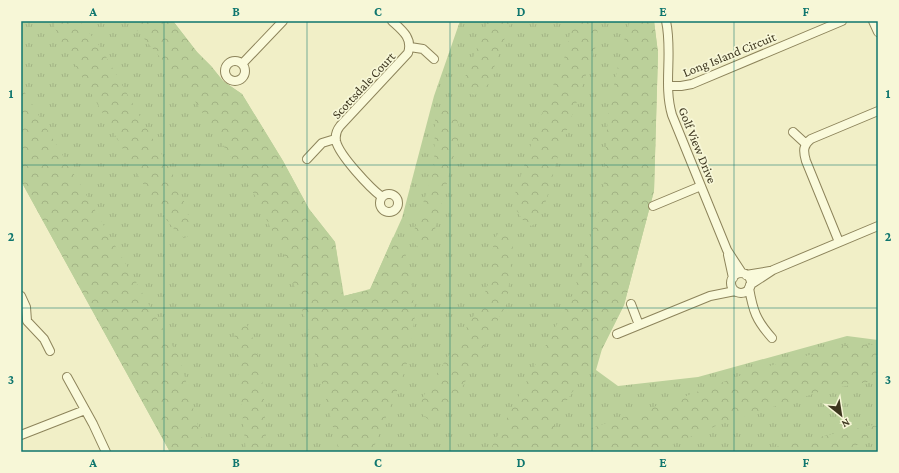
<svg xmlns="http://www.w3.org/2000/svg" width="899" height="473" viewBox="0 0 899 473" font-family="'Crimson Pro',serif">
  <style>
    .grass { fill: url(#grass-tufts) }
    .forest { fill: url(#forest-crowns) }
    .lines { fill: none; stroke-linecap: round; stroke-linejoin: round }
    .street-casing { stroke: #8d845b; stroke-width: 10 }
    .street { stroke: #fafadb; stroke-width: 8 }
    .grid { fill: none; stroke: #0f766e; stroke-width: 1; stroke-opacity: 0.55 }
    .labels { text-anchor: middle; stroke-width: 3.5; stroke-linejoin: round; paint-order: stroke }
    .street-label { font-size: 13px; fill: #3d361f; stroke: #f7f7d7 }
    .neatline { fill: none; stroke: #0f766e; stroke-width: 1.5 }
    .grid-label { font-size: 13px; text-anchor: middle; font-weight: bold; fill: #0f766e }
  </style>
  <defs>
    <pattern id="grass-tufts" width="24" height="20" patternUnits="userSpaceOnUse"><rect width="24" height="20" fill="#bbd09a"/><path d="M3 7l-1-3M5 7V3M7 7l1-3M15 17l-1-3M17 17v-4M19 17l1-3" fill="none" stroke="#a2b384"/></pattern>
    <pattern id="forest-crowns" width="20" height="18" patternUnits="userSpaceOnUse"><rect width="20" height="18" fill="#bbd09a"/><path d="M2 6a3 3 0 1 1 6 0M12 15a3 3 0 1 1 6 0" fill="none" stroke="#a2b384"/></pattern>
  </defs>
  <rect width="100%" height="100%" fill="#f1efc7"/>
  <path class="grass" d="M 21,21 L 173,21 L 197,52 L 211,66 L 223,81 L 242,94 L 283,161 L 309,209 L 335,242 L 344,296 L 370,289 L 402,218 L 434,96 L 460,21 L 654,21 L 658,53 L 654,191 L 624,305 L 602,349 L 596,370 L 618,386 L 698,377 L 847,336 L 878,340 L 878,452 L 170,452 L 21,181 Z"/>
  <path class="forest" d="M 55,21 L 80,21 L 101,48 L 175,178 L 185,204 L 191,226 L 189,236 L 184,238 C 168,226 158,206 147,190 C 117,141 91,90 61,41 L 54,26 Z
    M 129,21 L 173,21 L 197,52 L 211,66 L 223,81 L 242,94 L 283,161 L 309,209 L 335,242 L 343,296 L 370,290 L 393,237 L 403,246 L 410,269 L 415,316 L 406,368 L 372,452 L 339,452 L 310,334 L 285,257 L 254,194 L 188,90 Z
    M 488,21 L 511,21 L 488,84 L 482,92 L 474,95 L 468,92 L 463,82 Z
    M 576,21 L 593,21 C 600,28 597,37 596,46 L 558,156 L 546,201 L 536,223 L 531,226 L 524,222 L 517,211 L 514,197 L 536,129 L 564,59 L 572,25 Z
    M 630,21 L 654,21 L 658,53 L 654,191 L 624,305 L 602,349 L 590,364 L 554,421 L 554,428 L 559,433 L 577,433 L 686,396 L 755,370 L 849,344 L 878,345 L 878,380 L 825,390 L 723,423 L 654,452 L 489,452 L 573,294 L 603,196 L 608,114 L 622,47 Z
    M 21,86 L 84,191 L 180,359 L 199,430 L 208,452 L 170,452 L 21,181 Z
    M 445,110 L 451,110 L 456,115 L 460,132 L 432,241 L 424,248 L 417,247 L 412,237 L 434,170 L 435,120 L 439,113 Z
    M 505,228 L 511,234 L 513,245 L 507,303 L 456,399 L 439,419 L 430,421 C 426,417 420,414 420,407 C 422,391 459,343 468,325 C 477,311 485,295 490,278 C 494,264 488,235 505,228 Z
    M 242,322 L 246,323 C 266,361 264,410 267,452 L 246,452 L 234,328 Z
    M 873,425 L 878,427 L 878,436 L 876,438 L 839,452 L 763,452 L 779,446 Z"/>
  <g class="lines">
    <g class="street-casing">
      <path id="street" d="M 666,21 C 673,53 663,84 672,115 L 727,250 L 742,273
        M 873,21 L 878,32
        M 410,47 L 423,49 L 434,59
        M225 71a10 10 0 1 1 20 0a10 10 0 1 1-20 0Z
        M 242,64 L 283,21
        M 668,86 L 681,86 L 692,84 L 842,21
        M 793,132 L 806,144
        M 307,159 L 322,143 L 335,139
        M380 203a9 9 0 1 1 18 0a9 9 0 1 1-18 0Z
        M 382,197 C 370,188 339,155 336,141 C 335,135 336,131 340,126 L 408,53 C 413,38 402,30 392,21
        M 653,206 L 701,186
        M 839,242 L 806,161 C 803,151 803,145 811,139 L 878,111
        M 728,255 L 733,278
        M731 283a10 10 0 1 1 20 0a10 10 0 1 1-20 0Z
        M 746,275 L 770,271
        M 750,285 L 773,270 L 878,226
        M 749,288 C 753,311 756,320 772,338
        M 21,296 L 26,307 L 27,321 L 44,339 L 50,351
        M 631,304 L 639,325
        M 617,334 L 710,296 L 735,291
        M 67,377 L 93,424 L 106,452
        M 21,435 L 85,410"/>
    </g>
    <use href="#street" class="street"/>
  </g>
  <path class="grid" d="M 164,21 L 164,452M 307,21 L 307,452M 450,21 L 450,452M 592,21 L 592,452M 734,21 L 734,452M 21,165 L 878,165M 21,308 L 878,308"/>
  <g class="labels">
    <g class="street-label">
      <text transform="translate(729 54) rotate(-22)" y="5">Long Island Circuit</text>
      <text transform="translate(363 85) rotate(-47)" y="5">Scottsdale Court</text>
      <text transform="translate(698 145) rotate(68)" y="5">Golf View Drive</text>
    </g>
  </g>
  <rect width="899" height="473" fill="none" stroke="#f7f7d7" stroke-width="44"/>
  <g transform="translate(841 415) rotate(150)" stroke="#f7f7d7" stroke-width="3" paint-order="stroke">
  <path d="M0-3L7 15L0 10L-7 15Z" fill="#3d361f"/>
  <text y="-6" font-size="11" font-weight="bold" text-anchor="middle" fill="#3d361f">N</text>
  </g>
  <rect x="22" y="22" width="855" height="429" class="neatline"/>
  <g class="grid-label">
    <text x="93" y="16">A</text>
    <text x="236" y="16">B</text>
    <text x="378" y="16">C</text>
    <text x="521" y="16">D</text>
    <text x="663" y="16">E</text>
    <text x="806" y="16">F</text>
    <text x="11" y="98">1</text>
    <text x="888" y="98">1</text>
    <text x="11" y="241">2</text>
    <text x="888" y="241">2</text>
    <text x="11" y="384">3</text>
    <text x="888" y="384">3</text>
    <text x="93" y="467">A</text>
    <text x="236" y="467">B</text>
    <text x="378" y="467">C</text>
    <text x="521" y="467">D</text>
    <text x="663" y="467">E</text>
    <text x="806" y="467">F</text>
  </g>
</svg>
